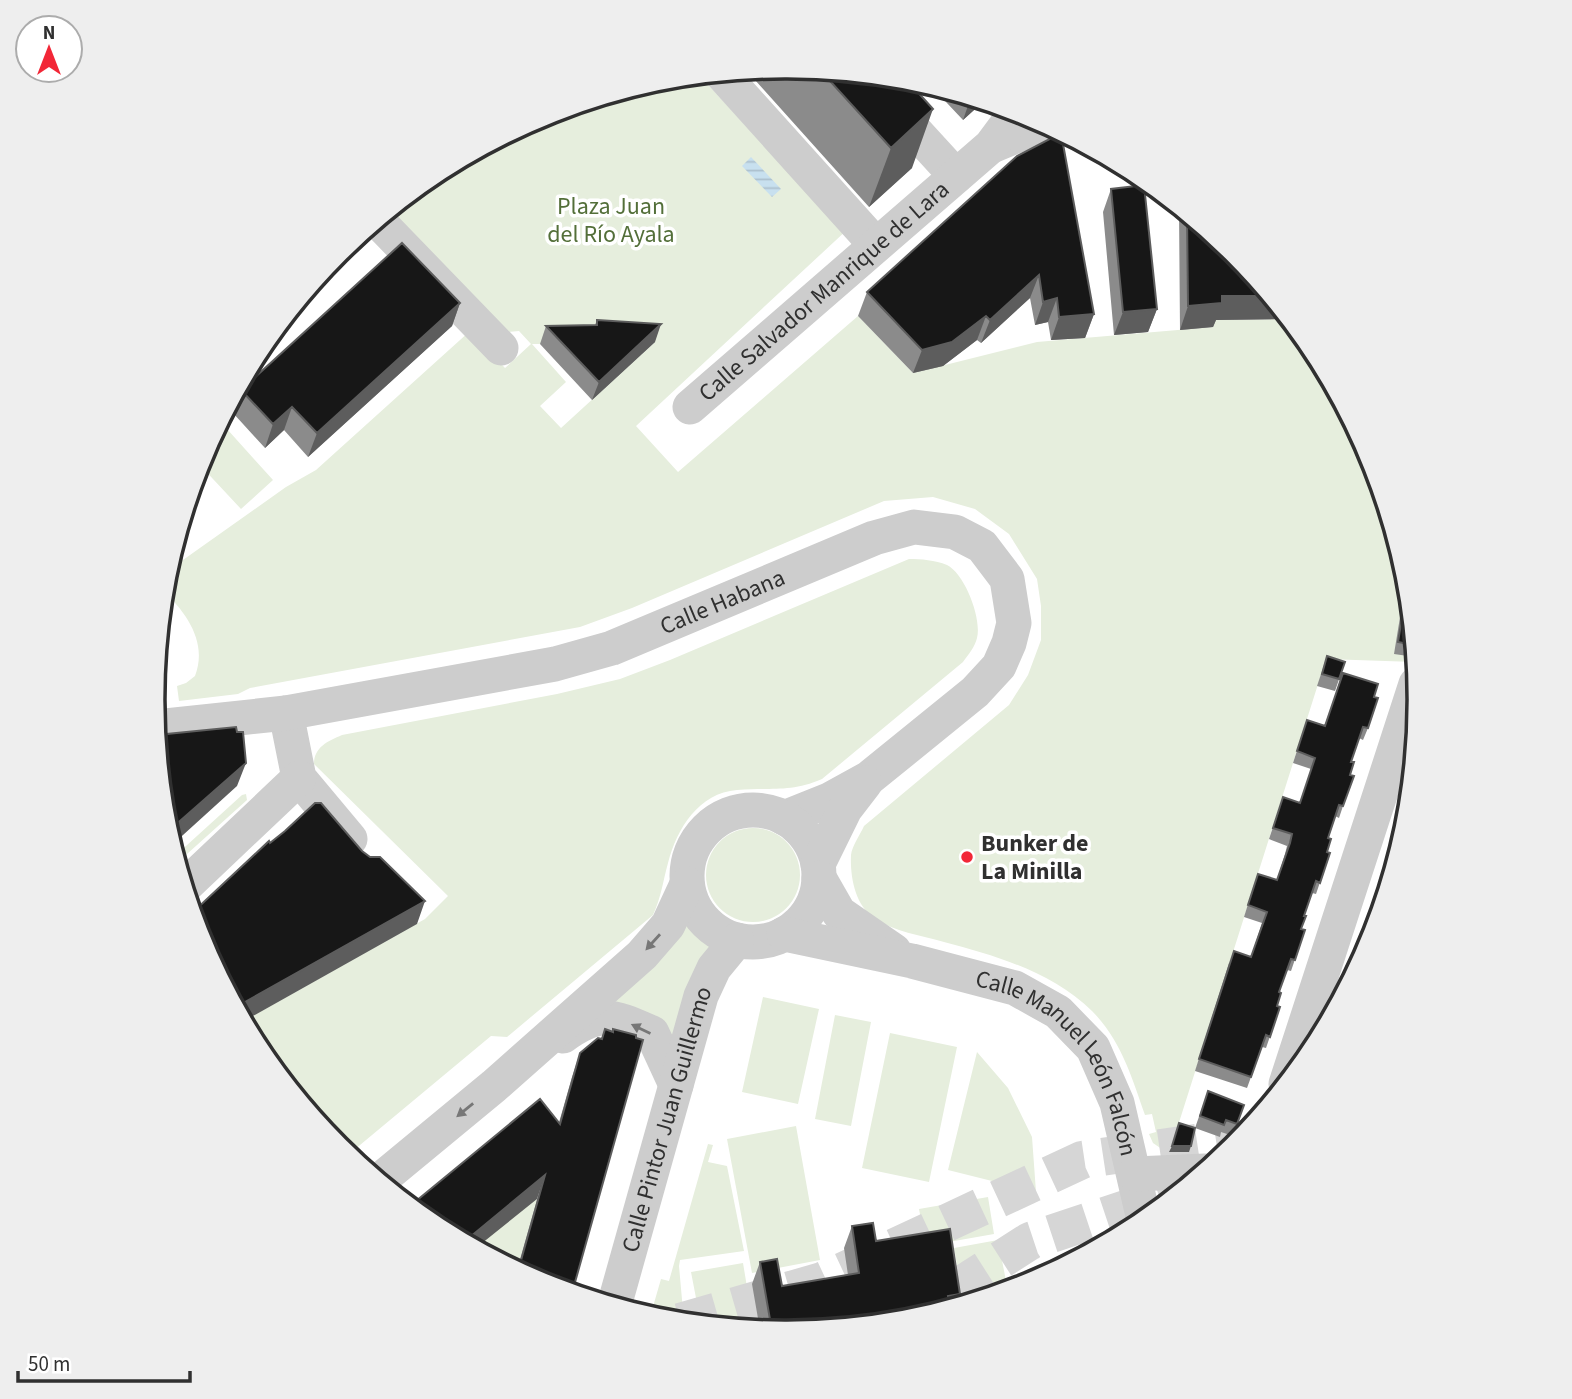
<svg xmlns="http://www.w3.org/2000/svg" width="1572" height="1399" viewBox="0 0 1572 1399" font-family="'Source Sans 3',sans-serif">
  <style>
    .green { fill: #e6eedd; fill-rule: evenodd }
    .water { fill: url(#water-rules) }
    .lines { fill: none; stroke-linecap: round; stroke-linejoin: round }
    .highway-tunnel { stroke: #d6d6d6; stroke-width: 38; stroke-dasharray: 38 19; stroke-linecap: butt }
    .minor { stroke: #cdcdcd; stroke-width: 35 }
    .wall { fill: #8b8b8b }
    .shaded-wall { fill: #5d5d5d }
    .building { fill: #171717; stroke: #5d5d5d; stroke-width: 2 }
    .oneway { fill: #777 }
    .poi-dot { fill: #f22737; stroke: #fff; stroke-width: 2.5 }
    .labels { text-anchor: middle; stroke-width: 7; stroke-linejoin: round; paint-order: stroke }
    .park-label { font-size: 24px; fill: #536f39; stroke: #fff }
    .street-label { font-size: 24px; fill: #303030; stroke: #fff }
    .poi-label { font-size: 24px; font-weight: bold; fill: #303030; stroke: #fff; text-anchor: start }
    .rim { fill: none; stroke: #303030; stroke-width: 3.5 }
  </style>
  <defs>
    <pattern id="water-rules" width="6" height="5" patternUnits="userSpaceOnUse" patternTransform="scale(1.75)"><rect width="6" height="5" fill="#c8e0ef"/><path d="M0 2.5h6" fill="none" stroke="#acc0cd"/></pattern>
  </defs>
  <rect width="100%" height="100%" fill="#fff"/>
  <path class="green" d="M 699,75 L 817,203 L 849,228 L 636,426 L 678,472 L 858,316 L 913,373 L 1037,342 L 1213,327 L 1213,320 L 1288,319 L 1313,348 L 1371,458 L 1407,576 L 1415,662 L 1326,659 L 1169,1154 L 1153,1143 L 1149,1134 L 1156,1132 L 1152,1114 L 1145,1115 C 1132,1078 1121,1040 1092,1011 C 1052,972 997,956 944,942 C 920,935 895,932 874,918 C 855,905 850,877 851,855 C 852,846 860,835 864,826 L 1009,705 L 1028,675 L 1041,640 L 1041,606 L 1037,579 L 1009,534 L 975,509 L 933,497 L 884,501 L 632,608 L 580,627 L 250,688 L 238,694 L 179,701 L 177,686 L 186,683 L 195,676 C 208,642 186,613 164,591 L 166,572 L 286,487 L 316,470 L 470,331 L 505,368 L 531,344 L 519,331 L 497,333 L 385,213 L 435,173 L 544,115 L 663,79 ZM 654,343 L 561,428 L 540,406 L 566,382 L 532,344 Z
    M 227,429 L 273,480 L 241,509 L 199,464 L 206,449 Z
    M 909,559 C 921,559 935,560 947,565 C 965,574 982,619 977,638 C 975,647 968,655 963,662 L 822,779 C 790,793 770,787 737,790 C 699,793 677,828 668,863 C 663,881 661,898 653,915 L 507,1037 L 491,1036 L 348,1155 L 338,1147 L 259,1051 L 244,1021 L 425,919 L 448,896 L 314,764 C 314,747 328,741 342,735 L 557,694 L 620,679 L 670,660 Z
    M 246,794 L 247,800 L 177,863 L 175,856 L 242,795 Z
    M706 875a47 47 0 1 1 94 0a47 47 0 1 1-94 0Z
    M 688,919 L 696,930 L 714,945 L 675,1048 L 584,1011 Z
    M 763,997 L 819,1009 L 798,1104 L 742,1092 Z
    M 835,1015 L 871,1022 L 851,1126 L 815,1119 Z
    M 890,1033 L 957,1047 L 929,1182 L 862,1168 Z
    M 977,1052 L 1008,1088 L 1032,1137 L 1036,1192 L 948,1170 Z
    M 796,1126 L 820,1260 L 752,1273 L 727,1139 Z
    M 708,1144 L 713,1145 L 708,1162 L 727,1166 L 744,1251 L 680,1260 L 679,1266 L 684,1322 L 650,1317 L 661,1279 L 669,1281 Z
    M 538,1197 L 517,1270 L 475,1248 Z
    M 988,1197 L 994,1234 L 926,1246 L 919,1209 Z
    M 998,1240 L 1008,1291 L 964,1304 L 954,1248 Z
    M 743,1263 L 754,1329 L 701,1324 L 691,1272 Z"/>
  <path class="water" d="M 751,157 L 781,189 L 772,197 L 742,166 Z"/>
  <g class="lines">
    <path class="highway-tunnel" d="M 905,1321 L 1030,1241 L 1180,1191
      M 680,1322 L 822,1281 L 1082,1160 L 1242,1136"/>
    <g class="minor">
      <path d="M 721,73 L 876,245"/>
      <path d="M 891,105 L 956,176"/>
      <path d="M 994,145 L 1045,124"/>
      <path d="M 377,220 L 501,348"/>
      <path id="s1" d="M 690,407 L 991,146 L 1017,111"/>
      <path d="M 286,713 L 299,778 L 350,839"/>
      <path id="s2" d="M 156,727 L 286,713 L 555,664 L 612,648 L 874,538 L 914,527 L 955,532 L 982,546 L 1007,579 L 1014,623 L 1009,643 L 999,666 L 975,692 L 869,778 L 829,800 L 784,818"/>
      <circle cx="753" cy="876" r="66"/>
      <path d="M 818,864 L 845,809 L 865,783"/>
      <path d="M 819,878 L 839,913 L 894,951"/>
      <path d="M 184,887 L 299,778"/>
      <path id="s3" d="M 784,934 L 912,961 L 1015,988 L 1058,1012 L 1093,1048 L 1117,1103 L 1144,1220"/>
      <path d="M 563,1036 C 600,1009 613,1016 652,1033 L 676,1085"/>
      <path d="M 1286,1084 L 1416,684"/>
      <path d="M 1135,1174 L 1205,1171"/>
      <path d="M 379,1181 L 494,1086 L 642,955 L 668,925 L 687,884"/>
      <path id="s4" d="M 614,1306 L 701,996 L 714,968 L 737,940"/>
    </g>
  </g>
  <path class="wall" d="M 786,66 L 905,78 L 912,168 L 869,207 L 746,70 Z
    M 930,85 L 984,101 L 963,120 Z
    M 1017,156 L 1094,314 L 1085,338 L 1051,340 L 1048,322 L 1035,325 L 1030,298 L 981,343 L 977,340 L 943,366 L 913,373 L 858,316 L 867,292 Z
    M 1111,189 L 1157,309 L 1148,332 L 1114,335 L 1103,212 Z
    M 1179,207 L 1234,252 L 1286,315 L 1284,319 L 1216,320 L 1213,327 L 1180,330 Z
    M 460,303 L 452,326 L 308,457 L 284,430 L 265,448 L 233,413 L 241,390 Z
    M 597,320 L 655,342 L 592,400 L 540,344 L 546,326 L 595,325 Z
    M 1405,599 L 1409,600 L 1415,657 L 1394,654 L 1401,611 Z
    M 1327,656 L 1345,662 L 1335,691 L 1317,686 Z
    M 1374,697 L 1368,728 L 1363,740 L 1359,738 L 1351,762 L 1350,775 L 1343,806 L 1339,818 L 1335,816 L 1328,838 L 1327,852 L 1330,853 L 1316,894 L 1312,893 L 1304,916 L 1301,929 L 1305,930 L 1291,971 L 1287,970 L 1279,992 L 1277,1006 L 1280,1007 L 1266,1048 L 1262,1047 L 1247,1088 L 1195,1071 L 1229,963 L 1251,957 L 1262,923 L 1244,917 L 1254,885 L 1277,880 L 1285,854 L 1287,846 L 1269,839 L 1283,797 L 1300,803 L 1311,769 L 1293,763 L 1307,720 L 1324,725 Z
    M 1386,889 L 1371,942 L 1368,947 L 1379,906 Z
    M 605,1029 L 543,1284 L 517,1270 L 572,1077 L 580,1053 L 601,1039 Z
    M 1208,1091 L 1244,1105 L 1233,1136 L 1221,1132 L 1220,1137 L 1195,1128 Z
    M 852,1226 L 960,1294 L 956,1306 L 909,1320 L 786,1332 L 760,1330 L 752,1284 L 760,1262 L 782,1286 L 848,1275 L 844,1248 Z"/>
  <path class="shaded-wall" d="M 971,97 L 984,101 L 963,120 Z
    M 933,109 L 912,168 L 869,207 L 891,148 Z
    M 1039,275 L 1030,298 L 981,343 L 990,320 Z
    M 1222,296 L 1269,296 L 1286,315 L 1284,319 L 1216,320 L 1213,327 L 1180,330 L 1188,306 Z
    M 1057,298 L 1048,322 L 1035,325 L 1043,302 Z
    M 460,303 L 452,326 L 308,457 L 317,433 Z
    M 1157,309 L 1148,332 L 1114,335 L 1123,312 Z
    M 1094,314 L 1085,338 L 1051,340 L 1059,317 Z
    M 986,316 L 977,340 L 943,366 L 913,373 L 922,350 Z
    M 661,324 L 655,342 L 592,400 L 599,382 Z
    M 292,407 L 284,430 L 265,448 L 273,424 Z
    M 246,763 L 237,786 L 172,845 L 167,829 Z
    M 425,901 L 417,924 L 244,1021 L 236,1007 Z
    M 1172,1146 L 1191,1146 L 1189,1152 L 1169,1152 Z
    M 545,1175 L 537,1199 L 476,1248 L 464,1242 Z
    M 960,1294 L 956,1306 L 942,1310 L 948,1296 Z"/>
  <path class="building" d="M 820,70 L 905,78 L 933,109 L 891,148 Z
    M 1061,133 L 1094,314 L 1059,317 L 1057,298 L 1043,302 L 1039,275 L 990,320 L 986,316 L 952,342 L 922,350 L 867,292 L 1017,156 Z
    M 1144,185 L 1157,309 L 1123,312 L 1111,189 Z
    M 1187,214 L 1234,252 L 1269,296 L 1222,296 L 1222,303 L 1188,306 Z
    M 402,243 L 460,303 L 317,433 L 292,407 L 273,424 L 241,390 Z
    M 597,320 L 661,324 L 599,382 L 546,326 L 597,325 Z
    M 1405,599 L 1409,600 L 1414,645 L 1398,642 Z
    M 1327,656 L 1345,662 L 1339,679 L 1322,674 Z
    M 1343,673 L 1378,684 L 1374,697 L 1378,698 L 1368,728 L 1363,727 L 1351,762 L 1354,762 L 1350,775 L 1354,776 L 1343,806 L 1339,805 L 1328,838 L 1331,839 L 1327,852 L 1330,853 L 1320,883 L 1316,881 L 1304,916 L 1306,916 L 1301,929 L 1305,930 L 1295,960 L 1291,959 L 1279,992 L 1281,993 L 1277,1006 L 1280,1007 L 1270,1037 L 1266,1035 L 1251,1077 L 1199,1059 L 1234,951 L 1251,957 L 1267,912 L 1248,905 L 1258,874 L 1277,880 L 1290,843 L 1292,834 L 1273,828 L 1283,797 L 1300,803 L 1315,758 L 1297,751 L 1307,720 L 1325,726 Z
    M 236,727 L 237,732 L 243,732 L 246,763 L 172,828 L 167,829 L 165,823 L 157,735 Z
    M 315,803 L 321,803 L 362,851 L 370,857 L 380,857 L 425,901 L 236,1007 L 201,941 L 192,913 L 269,841 L 270,843 L 285,831 Z
    M 1386,889 L 1387,889 L 1373,934 Z
    M 605,1029 L 613,1032 L 613,1029 L 636,1035 L 636,1038 L 643,1040 L 572,1293 L 543,1284 L 518,1271 L 545,1175 L 464,1242 L 434,1226 L 410,1206 L 540,1099 L 560,1124 L 580,1053 L 598,1038 L 602,1039 Z
    M 1208,1091 L 1244,1105 L 1237,1124 L 1226,1120 L 1224,1125 L 1200,1116 Z
    M 1179,1123 L 1195,1128 L 1191,1146 L 1172,1146 Z
    M 873,1223 L 876,1241 L 950,1229 L 960,1294 L 948,1296 L 950,1308 L 909,1320 L 786,1332 L 772,1331 L 760,1262 L 777,1259 L 782,1286 L 859,1273 L 852,1226 Z"/>
  <defs><path id="oneway-solid" d="M-6-.8H1V-3.2L6.5 0L1 3.2V.8H-6Z" transform="scale(1.75)"/></defs>
  <g class="oneway">
    <use href="#oneway-solid" transform="translate(653 942) rotate(132)"/>
    <use href="#oneway-solid" transform="translate(641 1029) rotate(-154)"/>
    <use href="#oneway-solid" transform="translate(465 1110) rotate(141)"/>
  </g>
  <circle class="poi-dot" cx="967" cy="857" r="7"/>
  <g class="labels">
    <g class="park-label">
      <text x="611" y="214">Plaza Juan<tspan x="611" dy="28">del Río Ayala</tspan></text>
    </g>
    <g class="street-label">
      <text dy="8" stroke="none"><textPath href="#s1" startOffset="177">Calle Salvador Manrique de Lara</textPath></text>
      <text dy="8" stroke="none"><textPath href="#s2" startOffset="583">Calle Habana</textPath></text>
      <text dy="8" stroke="none"><textPath href="#s3" startOffset="324">Calle Manuel León Falcón</textPath></text>
      <text dy="8" stroke="none"><textPath href="#s4" startOffset="194">Calle Pintor Juan Guillermo</textPath></text>
    </g>
    <g class="poi-label">
      <text x="981" y="851">Bunker de<tspan x="981" dy="28">La Minilla</tspan></text>
    </g>
  </g>
  <path d="M0 0H1572V1399H0ZM785 79H787A620 620 0 0 1 1407 699V700A620 620 0 0 1 787 1320H785A620 620 0 0 1 165 700V699A620 620 0 0 1 785 79Z" fill="#eee" fill-rule="evenodd"/>
  <path class="rim" d="M785 79H787A620 620 0 0 1 1407 699V700A620 620 0 0 1 787 1320H785A620 620 0 0 1 165 700V699A620 620 0 0 1 785 79Z"/>
  <g transform="translate(49 49)"><circle r="33" fill="#ffffff" stroke="#acacac" stroke-width="2"/>
  <path d="M0-5L12 26L0 18L-12 26Z" fill="#f22737"/>
  <text y="-10" font-size="19" font-weight="bold" text-anchor="middle" fill="#303030">N</text>
  </g>
  <path d="M18 1371v10h172v-10" fill="none" stroke="#303030" stroke-width="3.5"/>
  <text x="28" y="1371" font-size="21" fill="#303030" stroke="#ffffff" stroke-width="5" paint-order="stroke">50 m</text>
</svg>
